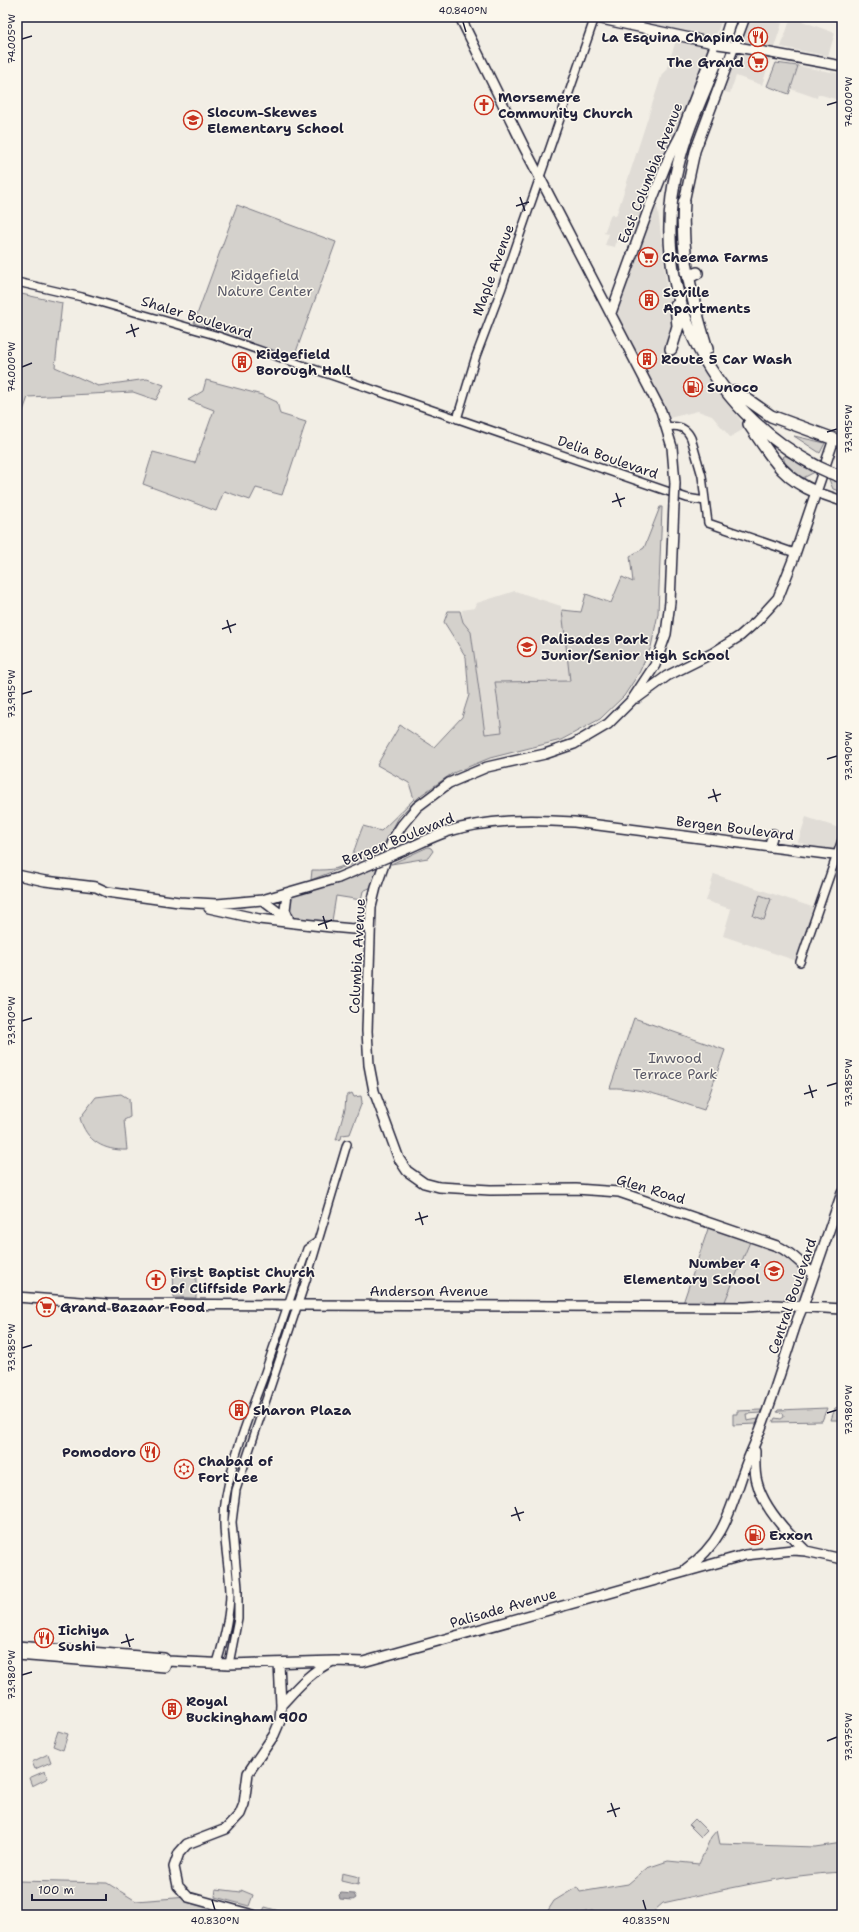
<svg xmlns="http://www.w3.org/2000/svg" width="859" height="1932" viewBox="0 0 859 1932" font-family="'Shantell Sans',sans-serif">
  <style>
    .built { fill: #e0dcd6 }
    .green { fill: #d4d1cc; stroke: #7b7a84 }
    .water { fill: #aeabad; stroke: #76747f }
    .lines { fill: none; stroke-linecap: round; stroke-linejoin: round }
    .minor-casing { stroke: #22223b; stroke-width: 10 }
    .major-casing { stroke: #22223b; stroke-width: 12 }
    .highway-casing { stroke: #22223b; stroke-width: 14 }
    .minor { stroke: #fbf7ec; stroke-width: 7 }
    .major { stroke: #fbf7ec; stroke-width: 9 }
    .highway { stroke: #fbf7ec; stroke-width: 11 }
    .major-bridge-casing { stroke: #22223b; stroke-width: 12; stroke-linecap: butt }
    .highway-bridge-casing { stroke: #22223b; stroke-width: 14; stroke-linecap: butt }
    .major-bridge { stroke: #fbf7ec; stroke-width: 9 }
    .highway-bridge { stroke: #fbf7ec; stroke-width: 11 }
    .ticks { fill: none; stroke: #22223b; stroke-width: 1.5 }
    .labels { text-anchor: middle; stroke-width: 3; stroke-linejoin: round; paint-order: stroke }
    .poi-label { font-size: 14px; font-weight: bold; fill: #22223b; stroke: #fbf7ec; text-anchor: start }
    .street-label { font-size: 14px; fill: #22223b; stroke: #fbf7ec }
    .park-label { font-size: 14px; fill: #575766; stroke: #fbf7ec }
    .neatline { fill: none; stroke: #22223b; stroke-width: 1.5 }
    .ticks-label { font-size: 10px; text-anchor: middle; fill: #22223b }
  </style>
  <rect width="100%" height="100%" fill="#f2eee5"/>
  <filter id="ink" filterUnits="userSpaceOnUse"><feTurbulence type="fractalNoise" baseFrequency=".025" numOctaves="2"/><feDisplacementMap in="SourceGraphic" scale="8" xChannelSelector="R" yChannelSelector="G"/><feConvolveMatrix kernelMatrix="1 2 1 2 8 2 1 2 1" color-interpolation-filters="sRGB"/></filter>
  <g filter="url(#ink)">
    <path class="built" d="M 636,17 L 723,17 L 716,35 L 713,36 L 635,21 Z
      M 745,17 L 760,17 L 782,23 L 762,85 L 736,76 L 730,93 L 718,91 Z
      M 791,17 L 835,33 L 828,56 L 781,47 Z
      M 678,35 L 716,43 L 636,244 L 617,239 L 615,247 L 605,245 L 609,234 L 604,233 L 611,214 L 616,216 L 662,74 L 666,70 Z
      M 798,66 L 842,74 L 842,101 L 818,94 L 817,98 L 791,89 Z
      M 655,204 L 658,210 L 667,289 L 677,319 L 666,351 L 702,366 L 746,428 L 730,437 L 712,416 L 698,411 L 669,418 L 613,311 L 630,276 Z
      M 515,591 L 561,606 L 571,681 L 495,683 L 502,732 L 485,734 L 471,633 L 463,622 L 462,610 L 475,608 L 477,603 Z
      M 806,817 L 842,829 L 842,856 L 798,842 Z
      M 714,874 L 818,909 L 800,962 L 723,936 L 731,909 L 706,901 Z
      M 752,1237 L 777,1246 L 814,1274 L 803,1306 L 723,1306 Z"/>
    <path class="green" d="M 776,63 L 798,66 L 789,94 L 767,86 Z
      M 237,205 L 336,242 L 293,360 L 194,323 Z
      M 17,293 L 62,303 L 55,367 L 98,386 L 147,379 L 164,385 L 156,400 L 133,392 L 28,397 L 17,428 Z
      M 206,380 L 262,395 L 277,402 L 280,414 L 306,422 L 282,495 L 256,488 L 250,500 L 224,491 L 216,511 L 143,484 L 153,452 L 195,463 L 214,410 L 188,400 L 203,391 Z
      M 794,436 L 825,443 L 820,453 Z
      M 783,456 L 786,456 L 815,472 L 801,479 L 785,463 Z
      M 828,477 L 842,482 L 842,492 L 833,489 Z
      M 660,507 L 662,507 L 658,614 L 651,647 L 639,673 L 624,696 L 600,719 L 561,740 L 490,758 L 453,773 L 421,795 L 399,817 L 379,853 L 311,880 L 312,870 C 355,871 349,860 363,826 L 381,831 L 414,799 L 409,783 L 377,765 L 400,725 L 434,747 L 462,717 L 469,695 L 466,657 L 444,622 L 448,611 L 460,611 L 463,622 L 471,632 L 485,734 L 502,732 L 495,682 L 570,681 L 562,610 L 581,612 L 586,594 L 611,603 L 622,577 L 633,582 L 630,556 L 644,548 Z
      M 428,847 L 431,848 L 433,851 L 428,858 L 391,864 Z
      M 386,858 L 376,885 L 363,891 L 361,900 L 336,896 L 331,927 L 291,922 L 287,894 Z
      M 760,895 L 771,899 L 764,920 L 753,916 Z
      M 634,1018 L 725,1050 L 704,1110 C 672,1100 644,1087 610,1088 Z
      M 352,1093 L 354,1097 L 361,1096 L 362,1102 L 350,1134 L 342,1135 L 341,1139 L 336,1140 L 345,1109 L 346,1096 Z
      M 121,1094 L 129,1099 L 130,1117 L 124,1120 L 127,1150 C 104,1151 86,1141 80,1118 L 96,1097 Z
      M 710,1223 L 752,1237 L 723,1306 L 682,1306 Z
      M 173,1269 L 196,1269 L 196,1298 L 174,1297 Z
      M 842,1407 L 842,1411 L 839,1413 L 842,1415 L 842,1420 L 831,1420 L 835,1408 Z
      M 827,1408 L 822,1421 L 773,1422 L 775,1418 L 781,1419 L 784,1417 L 783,1413 L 777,1412 L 778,1410 Z
      M 761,1410 L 760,1413 L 746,1414 L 747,1421 L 758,1419 L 757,1424 L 733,1425 L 733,1414 L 737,1414 L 737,1411 Z
      M 58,1731 L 68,1734 L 63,1750 L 53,1746 Z
      M 48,1754 L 51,1762 L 35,1769 L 32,1762 Z
      M 45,1771 L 48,1778 L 32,1786 L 29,1778 Z
      M 695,1819 L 707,1831 L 701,1837 L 689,1825 Z
      M 717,1830 L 720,1844 L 815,1847 L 842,1843 L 842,1872 C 781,1875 723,1890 663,1903 L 655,1910 L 654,1915 L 604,1915 L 592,1911 L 573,1915 L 545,1915 L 554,1901 L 577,1887 L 580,1892 L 628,1884 L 647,1868 L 668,1861 L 699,1864 L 711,1837 Z
      M 342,1873 L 359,1877 L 358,1885 L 341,1881 Z
      M 17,1881 L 107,1883 L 136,1901 L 188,1897 L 252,1915 L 17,1915 Z
      M 216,1889 L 241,1892 L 241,1890 L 253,1895 L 249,1906 L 215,1897 Z
      M 265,1907 L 293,1915 L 275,1915 L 263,1911 Z"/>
    <path class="water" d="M 341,1893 L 354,1894 L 356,1898 L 353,1900 L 340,1899 L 339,1895 Z"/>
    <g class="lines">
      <g class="minor-casing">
        <path id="minor" d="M 17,282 L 82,297 L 215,335 L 687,498 L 705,501
          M 457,419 L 476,356 L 501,290 L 595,17
          M 667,427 C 678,425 686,427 691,438 L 702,476 L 708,523 L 795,553
          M 800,962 L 842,840
          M 217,1663 C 224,1640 230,1617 230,1592 C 229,1560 220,1529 226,1496 C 233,1457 248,1418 262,1381 C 277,1337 292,1293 307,1249 L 316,1243
          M 229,1664 L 238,1618 L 238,1588 L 232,1522 L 236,1490 L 309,1271 L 347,1144"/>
      </g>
      <g class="major-casing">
        <path id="major" d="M 460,17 L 524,147 L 661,411 L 672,447 L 675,483
          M 592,17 L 718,44
          M 732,46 L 842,66
          M 684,202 L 695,151 L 745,17
          M 611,313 L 649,208 L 669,157 L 680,136 L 716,43
          M 816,492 L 842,501
          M 674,504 L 670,602 L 666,634 L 655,665 L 632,700 L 608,724 L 574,744 L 545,754 L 487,767 L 449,783 L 417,807 L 402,825 L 393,839 L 376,887 L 371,907 L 367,1031 L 369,1065 L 374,1091 L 399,1159 L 407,1171 L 424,1183 L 439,1187 L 490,1190 L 576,1189 L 619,1192 L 777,1246 C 792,1252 801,1265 814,1274
          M 637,698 L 667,676 L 713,653 L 740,636 L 757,621 L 778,598 L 793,560 L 834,439 L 842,442
          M 769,847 L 773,834
          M 404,850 C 418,844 432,837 446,832 C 488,819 531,819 574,822 L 842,856
          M 17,875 L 45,881 L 96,887 L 107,892 L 179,902 L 217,904 L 262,900 L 338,878
          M 287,894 L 285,910 L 288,917
          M 262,900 L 291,922
          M 209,908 L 259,919 L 331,927 L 353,929 L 369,926
          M 17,1297 L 107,1304 L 745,1307 L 775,1305 L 842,1309
          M 755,1451 C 755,1461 754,1472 757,1482 C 763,1507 787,1533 806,1551
          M 686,1569 C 732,1536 731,1497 752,1450 C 771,1407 783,1362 798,1318 L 803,1306 L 842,1193
          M 17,1646 L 164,1658 L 167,1661 L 229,1664 L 335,1661 L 363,1662 L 745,1555 L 793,1550 L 806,1551 L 842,1559
          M 17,1655 L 165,1667 L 167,1661
          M 281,1705 C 296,1689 311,1671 331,1662
          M 253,1915 L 188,1897 L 178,1886 L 174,1867 L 179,1853 L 187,1844 L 226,1829 L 240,1814 L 244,1804 L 248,1773 L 274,1735 L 280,1721 L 281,1705 L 279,1663"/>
      </g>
      <g class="highway-casing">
        <path id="highway" d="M 732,17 C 718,68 690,114 678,165 C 647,288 707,409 818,467
          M 684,202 C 680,253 692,300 707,349
          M 686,272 L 691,276 L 697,273
          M 671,349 L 678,326 L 676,306
          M 735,391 L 771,416 L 834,439
          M 749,424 C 770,454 781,478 816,492
          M 829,472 L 842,477"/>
      </g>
      <use href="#minor" class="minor"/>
      <use href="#major" class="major"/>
      <use href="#highway" class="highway"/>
      <g class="major-bridge-casing">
        <path id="major-bridge" d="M 718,44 L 732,46
          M 674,504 L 675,483
          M 338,878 L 404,850"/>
      </g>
      <g class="highway-bridge-casing">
        <path id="highway-bridge" d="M 818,467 L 829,472"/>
      </g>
      <use href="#major-bridge" class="major-bridge"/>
      <use href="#highway-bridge" class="highway-bridge"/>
    </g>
  </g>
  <path class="ticks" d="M 463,22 L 466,32M 22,39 L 32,36M 827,105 L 837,102M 520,197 L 525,211M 516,206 L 529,202M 131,324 L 135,337M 126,333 L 139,328M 22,367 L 32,363M 827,432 L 837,429M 616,493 L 621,507M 612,502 L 625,498M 227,620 L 231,633M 222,629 L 236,624M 22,694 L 32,691M 827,759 L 837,756M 713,789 L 717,802M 708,798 L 721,794M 323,916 L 327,929M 318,925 L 332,920M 22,1021 L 32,1018M 809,1085 L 813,1098M 827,1086 L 837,1083M 804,1094 L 817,1090M 419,1212 L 423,1225M 415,1220 L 428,1216M 22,1348 L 32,1345M 827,1413 L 837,1410M 515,1507 L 520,1521M 511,1516 L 524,1512M 126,1634 L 130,1647M 121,1643 L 134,1639M 22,1675 L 32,1672M 827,1741 L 837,1737M 611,1803 L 616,1817M 607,1812 L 620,1808M 212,1900 L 215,1910M 643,1900 L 646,1910"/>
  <defs>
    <g id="restaurant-ring" transform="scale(1)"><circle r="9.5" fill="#fbf7ec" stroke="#c8321e" stroke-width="1.5"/><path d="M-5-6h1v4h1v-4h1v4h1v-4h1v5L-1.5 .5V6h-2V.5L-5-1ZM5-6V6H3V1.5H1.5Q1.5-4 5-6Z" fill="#c8321e"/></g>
    <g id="supermarket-ring" transform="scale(1)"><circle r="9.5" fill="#fbf7ec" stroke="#c8321e" stroke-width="1.5"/><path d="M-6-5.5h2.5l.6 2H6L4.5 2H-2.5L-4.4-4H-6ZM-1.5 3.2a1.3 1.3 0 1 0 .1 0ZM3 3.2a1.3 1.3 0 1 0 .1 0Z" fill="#c8321e"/></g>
    <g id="church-ring" transform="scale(1)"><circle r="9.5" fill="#fbf7ec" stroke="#c8321e" stroke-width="1.5"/><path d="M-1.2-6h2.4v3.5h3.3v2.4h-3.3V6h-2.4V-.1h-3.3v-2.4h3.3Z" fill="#c8321e"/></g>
    <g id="school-ring" transform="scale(1)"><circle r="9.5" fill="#fbf7ec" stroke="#c8321e" stroke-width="1.5"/><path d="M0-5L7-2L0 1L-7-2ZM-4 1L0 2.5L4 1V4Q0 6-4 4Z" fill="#c8321e"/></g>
    <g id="building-ring" transform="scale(1)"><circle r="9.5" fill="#fbf7ec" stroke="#c8321e" stroke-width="1.5"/><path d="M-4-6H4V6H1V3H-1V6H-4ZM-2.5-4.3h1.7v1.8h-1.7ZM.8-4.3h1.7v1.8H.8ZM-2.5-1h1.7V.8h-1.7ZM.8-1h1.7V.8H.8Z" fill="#c8321e"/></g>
    <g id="fuel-ring" transform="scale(1)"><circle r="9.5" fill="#fbf7ec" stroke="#c8321e" stroke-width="1.5"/><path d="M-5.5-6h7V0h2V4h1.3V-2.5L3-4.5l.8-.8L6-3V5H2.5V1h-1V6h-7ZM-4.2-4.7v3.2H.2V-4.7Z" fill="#c8321e"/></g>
    <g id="synagogue-ring" transform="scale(1)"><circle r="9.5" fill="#fbf7ec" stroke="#c8321e" stroke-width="1.5"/><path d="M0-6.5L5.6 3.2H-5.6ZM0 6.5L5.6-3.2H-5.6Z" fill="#c8321e"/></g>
  </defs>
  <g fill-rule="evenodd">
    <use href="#restaurant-ring" x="758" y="37"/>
    <use href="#supermarket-ring" x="758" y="62"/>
    <use href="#church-ring" x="484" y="105"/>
    <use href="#school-ring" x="193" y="120"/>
    <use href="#supermarket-ring" x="648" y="257"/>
    <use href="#building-ring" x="649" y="300"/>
    <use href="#building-ring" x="647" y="359"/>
    <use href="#building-ring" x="242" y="362"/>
    <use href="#fuel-ring" x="693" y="387"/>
    <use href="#school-ring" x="527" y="647"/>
    <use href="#school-ring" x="774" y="1271"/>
    <use href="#church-ring" x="156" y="1280"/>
    <use href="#supermarket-ring" x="46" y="1307"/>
    <use href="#building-ring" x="239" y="1410"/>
    <use href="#restaurant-ring" x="150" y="1452"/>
    <use href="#synagogue-ring" x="184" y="1469"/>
    <use href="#fuel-ring" x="755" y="1535"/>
    <use href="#restaurant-ring" x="44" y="1638"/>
    <use href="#building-ring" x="172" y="1709"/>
  </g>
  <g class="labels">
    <g class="poi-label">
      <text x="744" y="42" text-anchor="end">La Esquina Chapina</text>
      <text x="744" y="67" text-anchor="end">The Grand</text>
      <text x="498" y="102">Morsemere<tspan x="498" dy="16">Community Church</tspan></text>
      <text x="207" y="117">Slocum-Skewes<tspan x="207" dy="16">Elementary School</tspan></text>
      <text x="662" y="262">Cheema Farms</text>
      <text x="663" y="297">Seville<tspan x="663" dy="16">Apartments</tspan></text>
      <text x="256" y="359">Ridgefield<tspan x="256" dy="16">Borough Hall</tspan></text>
      <text x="661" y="364">Route 5 Car Wash</text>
      <text x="707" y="392">Sunoco</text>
      <text x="541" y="644">Palisades Park<tspan x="541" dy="16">Junior/Senior High School</tspan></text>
      <text x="760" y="1268" text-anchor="end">Number 4<tspan x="760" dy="16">Elementary School</tspan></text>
      <text x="170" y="1277">First Baptist Church<tspan x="170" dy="16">of Cliffside Park</tspan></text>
      <text x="60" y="1312">Grand Bazaar Food</text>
      <text x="253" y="1415">Sharon Plaza</text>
      <text x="136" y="1457" text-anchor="end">Pomodoro</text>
      <text x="198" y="1466">Chabad of<tspan x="198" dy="16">Fort Lee</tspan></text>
      <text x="769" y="1540">Exxon</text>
      <text x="58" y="1635">Iichiya<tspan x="58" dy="16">Sushi</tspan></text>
      <text x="186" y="1706">Royal<tspan x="186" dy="16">Buckingham 900</tspan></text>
    </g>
    <g class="street-label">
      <text transform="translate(650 173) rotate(-68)" y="5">East Columbia Avenue</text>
      <text transform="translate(493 270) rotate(-70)" y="5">Maple Avenue</text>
      <text transform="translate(197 317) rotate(17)" y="5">Shaler Boulevard</text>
      <text transform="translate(608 457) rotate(19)" y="5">Delia Boulevard</text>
      <text transform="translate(735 828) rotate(7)" y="5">Bergen Boulevard</text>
      <text transform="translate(398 839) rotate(-22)" y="5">Bergen Boulevard</text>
      <text transform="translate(357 956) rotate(-87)" y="5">Columbia Avenue</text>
      <text transform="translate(651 1189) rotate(17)" y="5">Glen Road</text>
      <text x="429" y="1296">Anderson Avenue</text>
      <text transform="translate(792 1296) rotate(-71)" y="5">Central Boulevard</text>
      <text transform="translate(503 1608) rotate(-16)" y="5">Palisade Avenue</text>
    </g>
    <g class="park-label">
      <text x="265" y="280">Ridgefield<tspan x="265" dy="16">Nature Center</tspan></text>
      <text x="675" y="1063">Inwood<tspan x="675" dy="16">Terrace Park</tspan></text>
    </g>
  </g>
  <rect width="859" height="1932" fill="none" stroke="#fbf7ec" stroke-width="44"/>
  <path d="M32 1894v6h74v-6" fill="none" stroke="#22223b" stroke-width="2"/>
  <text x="38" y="1894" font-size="12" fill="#22223b" stroke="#fbf7ec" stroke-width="3" paint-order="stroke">100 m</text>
  <rect x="22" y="22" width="815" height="1888" class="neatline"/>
  <g class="ticks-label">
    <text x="463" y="14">40.840°N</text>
    <text transform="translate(11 39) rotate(-90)" y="4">74.005°W</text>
    <text transform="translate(848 102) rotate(-90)" y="4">74.000°W</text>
    <text transform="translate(11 367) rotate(-90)" y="4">74.000°W</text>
    <text transform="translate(848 429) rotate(-90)" y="4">73.995°W</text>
    <text transform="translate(11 694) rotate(-90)" y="4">73.995°W</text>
    <text transform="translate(848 756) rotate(-90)" y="4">73.990°W</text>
    <text transform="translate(11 1021) rotate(-90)" y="4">73.990°W</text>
    <text transform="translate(848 1083) rotate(-90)" y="4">73.985°W</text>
    <text transform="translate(11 1348) rotate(-90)" y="4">73.985°W</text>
    <text transform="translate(848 1410) rotate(-90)" y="4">73.980°W</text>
    <text transform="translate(11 1675) rotate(-90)" y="4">73.980°W</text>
    <text transform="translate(848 1737) rotate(-90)" y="4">73.975°W</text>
    <text x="215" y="1924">40.830°N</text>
    <text x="646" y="1924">40.835°N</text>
  </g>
</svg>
